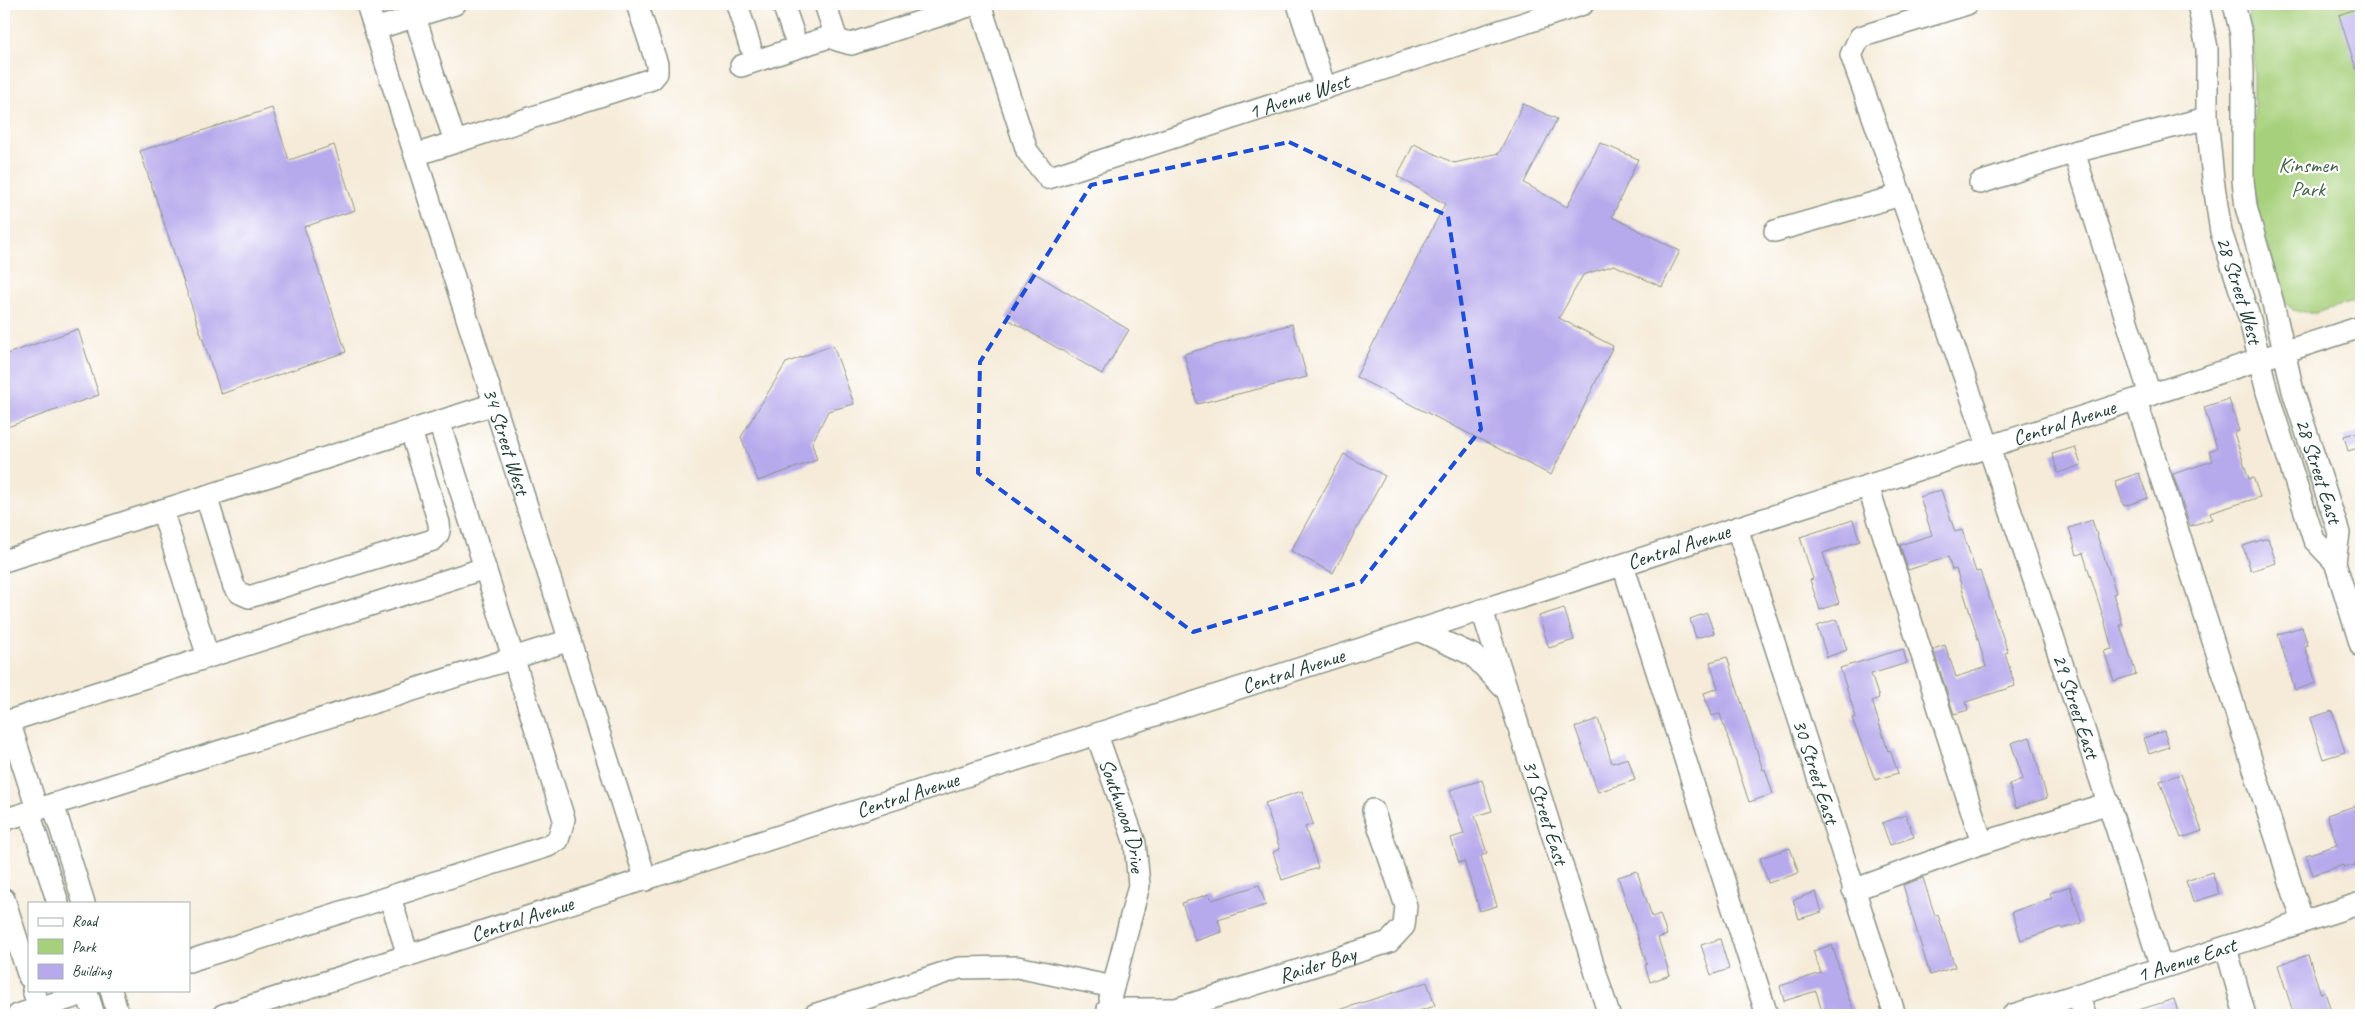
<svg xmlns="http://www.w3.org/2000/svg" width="2365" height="1019" viewBox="0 0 2365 1019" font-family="Caveat,sans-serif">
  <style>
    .green { fill: #a7d07c; stroke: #638658 }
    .building { fill: #b7aaec }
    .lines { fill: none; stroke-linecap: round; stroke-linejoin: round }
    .minor-casing { stroke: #8a9486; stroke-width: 24 }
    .minor { stroke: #fff; stroke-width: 21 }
    .marked { fill: none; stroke: #1d4ed8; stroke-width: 4; stroke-dasharray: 10 6; stroke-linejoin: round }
    .labels { text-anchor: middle; stroke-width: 4.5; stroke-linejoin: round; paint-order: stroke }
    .street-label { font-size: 21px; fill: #1f3d34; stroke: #fff }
    .park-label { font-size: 21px; fill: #416246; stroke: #fff }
  </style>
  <rect width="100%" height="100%" fill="#fff"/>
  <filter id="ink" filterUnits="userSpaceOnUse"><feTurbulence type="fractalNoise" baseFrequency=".02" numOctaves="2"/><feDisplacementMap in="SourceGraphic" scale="10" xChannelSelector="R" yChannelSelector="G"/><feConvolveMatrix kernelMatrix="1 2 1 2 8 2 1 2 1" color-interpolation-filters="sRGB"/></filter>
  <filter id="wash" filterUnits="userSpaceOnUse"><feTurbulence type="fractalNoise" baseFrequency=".0096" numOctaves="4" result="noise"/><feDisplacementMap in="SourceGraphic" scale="20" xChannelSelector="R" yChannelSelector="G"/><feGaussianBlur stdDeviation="1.12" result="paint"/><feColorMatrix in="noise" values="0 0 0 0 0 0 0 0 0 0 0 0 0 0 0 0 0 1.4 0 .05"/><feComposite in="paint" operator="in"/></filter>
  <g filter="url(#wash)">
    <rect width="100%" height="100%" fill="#f5ebd8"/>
    <path class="green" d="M 2247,4 L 2361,4 L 2361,299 L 2316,313 L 2304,313 L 2293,310 L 2285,300 L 2261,228 L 2254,188 L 2254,49 Z"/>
    <g id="blocks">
      <path class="building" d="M 2361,7 L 2361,75 L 2358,75 L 2339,15 Z
        M 1523,104 L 1557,119 L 1524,183 L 1567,207 L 1600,143 L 1638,159 L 1612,217 L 1680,251 L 1662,287 L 1614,265 L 1583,275 L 1559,318 L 1613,346 L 1551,475 L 1356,377 L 1445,204 L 1397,176 L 1414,144 L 1454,163 L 1499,153 Z
        M 272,108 L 289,160 L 334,145 L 355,210 L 304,227 L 346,352 L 221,394 L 140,151 Z
        M 1031,271 L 1129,330 L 1102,374 L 1006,318 Z
        M 1292,324 L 1307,377 L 1197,404 L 1184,354 Z
        M 78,329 L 99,395 L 4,428 L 4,355 Z
        M 833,345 L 854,404 L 828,411 L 812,443 L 817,460 L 758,481 L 741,437 L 786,363 Z
        M 2229,399 L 2239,431 L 2234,433 L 2249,479 L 2253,477 L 2260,497 L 2210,513 L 2212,519 L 2190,526 L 2173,474 L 2213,461 L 2209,451 L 2217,448 L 2204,407 Z
        M 2361,431 L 2361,447 L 2348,451 L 2344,436 Z
        M 2075,447 L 2081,465 L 2058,473 L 2052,454 Z
        M 1344,454 L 1385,476 L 1333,573 L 1291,551 Z
        M 2139,473 L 2148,498 L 2124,506 L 2115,481 Z
        M 1941,490 L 1955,532 L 1962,530 L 1976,572 L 1980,571 L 2008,652 L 2005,653 L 2015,686 L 1966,702 L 1968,710 L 1954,714 L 1933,649 L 1945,645 L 1956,677 L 1986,667 L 1973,622 L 1956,569 L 1952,570 L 1948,557 L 1908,570 L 1900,545 L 1932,535 L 1920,497 Z
        M 1853,520 L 1860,541 L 1823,553 L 1839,603 L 1820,610 L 1810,580 L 1813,579 L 1800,537 Z
        M 2092,520 L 2116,593 L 2113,594 L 2123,625 L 2120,625 L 2136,674 L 2114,681 L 2104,651 L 2112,649 L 2103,616 L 2083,553 L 2077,555 L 2069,528 Z
        M 2268,538 L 2276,563 L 2251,571 L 2243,546 Z
        M 1564,608 L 1574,640 L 1549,648 L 1539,616 Z
        M 1707,613 L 1714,633 L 1696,638 L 1690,619 Z
        M 1837,619 L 1847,650 L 1827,657 L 1817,626 Z
        M 2302,627 L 2308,646 L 2305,647 L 2316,683 L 2295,690 L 2278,634 Z
        M 1903,649 L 1907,663 L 1871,674 L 1879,698 L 1872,701 L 1888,751 L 1890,750 L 1898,773 L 1875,780 L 1852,718 L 1856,717 L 1840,668 Z
        M 1727,657 L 1763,770 L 1765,769 L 1773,794 L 1749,802 L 1720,714 L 1711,716 L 1704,693 L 1718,688 L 1710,662 Z
        M 2332,711 L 2345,752 L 2323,759 L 2310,718 Z
        M 1598,719 L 1612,763 L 1628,758 L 1635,780 L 1598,792 L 1575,727 Z
        M 2164,731 L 2169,747 L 2149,754 L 2144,738 Z
        M 2030,737 L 2047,798 L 2016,808 L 2009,784 L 2023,779 L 2011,743 Z
        M 2181,774 L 2202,831 L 2181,838 L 2160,781 Z
        M 1482,780 L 1492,811 L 1475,816 L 1487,853 L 1481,856 L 1497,906 L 1480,911 L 1464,861 L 1459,863 L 1451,838 L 1464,834 L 1450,790 Z
        M 1302,791 L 1313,824 L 1305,827 L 1318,868 L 1282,880 L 1273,852 L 1280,849 L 1265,803 Z
        M 2361,804 L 2361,863 L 2344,868 L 2343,865 L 2313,875 L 2306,855 L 2337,845 L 2327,815 Z
        M 1906,815 L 1914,837 L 1890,845 L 1882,823 Z
        M 1790,848 L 1799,873 L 1768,883 L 1760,858 Z
        M 1637,871 L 1652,917 L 1660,914 L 1667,935 L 1658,938 L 1670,975 L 1650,982 L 1645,965 L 1647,964 L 1618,877 Z
        M 2212,872 L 2219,894 L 2193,902 L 2186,881 Z
        M 1923,878 L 1935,916 L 1938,915 L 1955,967 L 1930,975 L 1903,885 Z
        M 1259,885 L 1266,905 L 1218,920 L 1222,932 L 1195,941 L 1182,903 L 1209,894 L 1212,900 Z
        M 2070,886 L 2082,923 L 2062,929 L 2061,927 L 2021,940 L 2012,912 L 2052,898 L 2050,893 Z
        M 1816,892 L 1822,912 L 1799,919 L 1793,900 Z
        M 1720,939 L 1729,969 L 1711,975 L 1701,945 Z
        M 1832,945 L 1848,997 L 1856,1015 L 1823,1015 L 1816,991 L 1784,1001 L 1780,986 L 1821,973 L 1813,951 Z
        M 2308,955 L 2321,994 L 2325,992 L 2332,1015 L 2294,1015 L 2278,965 Z
        M 1427,982 L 1435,1006 L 1406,1015 L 1334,1015 L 1333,1012 Z
        M 2174,999 L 2179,1015 L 2133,1015 L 2132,1012 Z"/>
    </g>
  </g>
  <g filter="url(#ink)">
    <use href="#blocks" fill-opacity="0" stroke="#8a9486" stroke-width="1"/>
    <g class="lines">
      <g class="minor-casing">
        <g id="minor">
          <path id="s1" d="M 367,4 L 646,880"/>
          <path d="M 737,4 L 750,46"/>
          <path d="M 783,4 L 793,33"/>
          <path d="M 825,4 L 837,40 L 851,44 L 975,4"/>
          <path id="s2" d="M 980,4 L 1027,151 L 1048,178 L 1583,4"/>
          <path d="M 1298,4 L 1325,88"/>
          <path id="s3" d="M 1967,4 L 1860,37 L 1851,55 C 1959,357 2064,661 2161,967"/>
          <path id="s4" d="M 2198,4 L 2207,48 L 2207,118 L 2213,179 L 2221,232 L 2250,320 L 2267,392 L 2314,540 L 2335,562"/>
          <path id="s5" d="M 2234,4 L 2241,34 L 2243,71 L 2243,180 L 2246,207 L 2273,303 L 2293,391 L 2339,533 L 2335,562 L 2361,646"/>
          <path d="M 415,17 L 455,142"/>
          <path d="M 375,29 L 455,4"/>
          <path d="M 741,66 L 835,35"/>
          <path d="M 2074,152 L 2150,395"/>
          <path d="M 415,155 L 652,79 L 657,73 L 657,64 L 637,4"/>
          <path d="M 1980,183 L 2074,152 L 2207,118"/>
          <path d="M 1775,231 L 1901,195"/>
          <path d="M 2136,400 L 2303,922"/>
          <path d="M 1868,486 L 1982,843"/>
          <path d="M 206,496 L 234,587 L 240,593 L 249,597 L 433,540 C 439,535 440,531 439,523 L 411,431"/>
          <path d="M 162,510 L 208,657"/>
          <path id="s6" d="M 1737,528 L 1895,1015"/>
          <path d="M 4,561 L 494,404"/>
          <path d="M 1623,565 L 1767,1015"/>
          <path id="s7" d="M 1482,610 L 1609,1015"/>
          <path d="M 1420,631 L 1473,655 L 1503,687"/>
          <path id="s8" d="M 1097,735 L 1135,843 L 1139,885 L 1110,999"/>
          <path d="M 53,804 L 84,903"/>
          <path d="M 37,809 L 9,721 L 485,568"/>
          <path d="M 29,812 L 58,903"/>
          <path d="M 4,820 L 570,640"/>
          <path d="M 1853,890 L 1982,843 L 2109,803"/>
          <path d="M 390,897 L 408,956"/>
          <path d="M 4,899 L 29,977"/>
          <path d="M 2226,948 L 2245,1015"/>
          <path d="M 189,961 L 548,846 L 558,840 L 564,819 L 439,422"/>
          <path d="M 33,990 L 39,1008 L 87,993"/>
          <path d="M 86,990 L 94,1015"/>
          <path d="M 111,990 L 118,1015"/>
          <path d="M 2078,995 L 2085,1015"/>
          <path id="s9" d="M 1108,1009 L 1176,1009 L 1389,942 L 1404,926 L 1406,906 L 1373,810"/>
          <path d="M 18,1015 L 39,1008"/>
          <path id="s10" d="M 223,1015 L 2361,327"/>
          <path d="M 814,1015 L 959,968 L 1017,967 L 1113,987"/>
          <path id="s11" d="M 2013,1015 C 2129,979 2245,941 2361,903"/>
        </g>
      </g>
      <use href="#minor" class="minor"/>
    </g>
  </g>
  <path class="marked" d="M 1289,142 L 1448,216 L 1481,429 L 1361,582 L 1193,632 L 978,473 L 980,362 L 1091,185 Z"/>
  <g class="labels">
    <g class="street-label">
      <text dy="7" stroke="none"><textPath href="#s2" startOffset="452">1 Avenue West</textPath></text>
      <text dy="7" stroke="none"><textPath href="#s4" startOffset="291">28 Street West</textPath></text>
      <text dy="7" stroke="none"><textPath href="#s10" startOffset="1934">Central Avenue</textPath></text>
      <text dy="7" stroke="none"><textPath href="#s1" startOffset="459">34 Street West</textPath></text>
      <text dy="7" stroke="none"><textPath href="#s5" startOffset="478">28 Street East</textPath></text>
      <text dy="7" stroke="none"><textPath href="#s10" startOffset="1529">Central Avenue</textPath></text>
      <text dy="7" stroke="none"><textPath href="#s10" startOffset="1124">Central Avenue</textPath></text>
      <text dy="7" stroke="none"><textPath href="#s3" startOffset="821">29 Street East</textPath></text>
      <text dy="7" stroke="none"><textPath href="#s6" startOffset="256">30 Street East</textPath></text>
      <text dy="7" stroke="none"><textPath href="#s10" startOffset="719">Central Avenue</textPath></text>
      <text dy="7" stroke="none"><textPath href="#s7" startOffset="212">31 Street East</textPath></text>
      <text dy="7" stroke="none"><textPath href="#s8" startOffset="85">Southwood Drive</textPath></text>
      <text dy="7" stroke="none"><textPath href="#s10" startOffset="314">Central Avenue</textPath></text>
      <text dy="7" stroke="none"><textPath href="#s11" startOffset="182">1 Avenue East</textPath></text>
      <text dy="7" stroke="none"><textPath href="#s9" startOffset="216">Raider Bay</textPath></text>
    </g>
    <g class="park-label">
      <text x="2308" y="172">Kinsmen<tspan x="2308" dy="24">Park</tspan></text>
    </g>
  </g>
  <rect width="2365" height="1019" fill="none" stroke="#fff" stroke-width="20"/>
  <rect x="28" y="902" width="162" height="90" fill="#ffffff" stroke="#a5b1ae"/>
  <rect x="38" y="918" width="25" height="8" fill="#ffffff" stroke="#a5b1ae"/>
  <text x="72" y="926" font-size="15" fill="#1f3d34">Road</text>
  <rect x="38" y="939" width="25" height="15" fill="#a7d07c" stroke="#a5b1ae"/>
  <text x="72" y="952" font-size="15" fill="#1f3d34">Park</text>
  <rect x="38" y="964" width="25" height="15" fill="#b7aaec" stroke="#a5b1ae"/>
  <text x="72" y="976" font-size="15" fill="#1f3d34">Building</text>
</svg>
